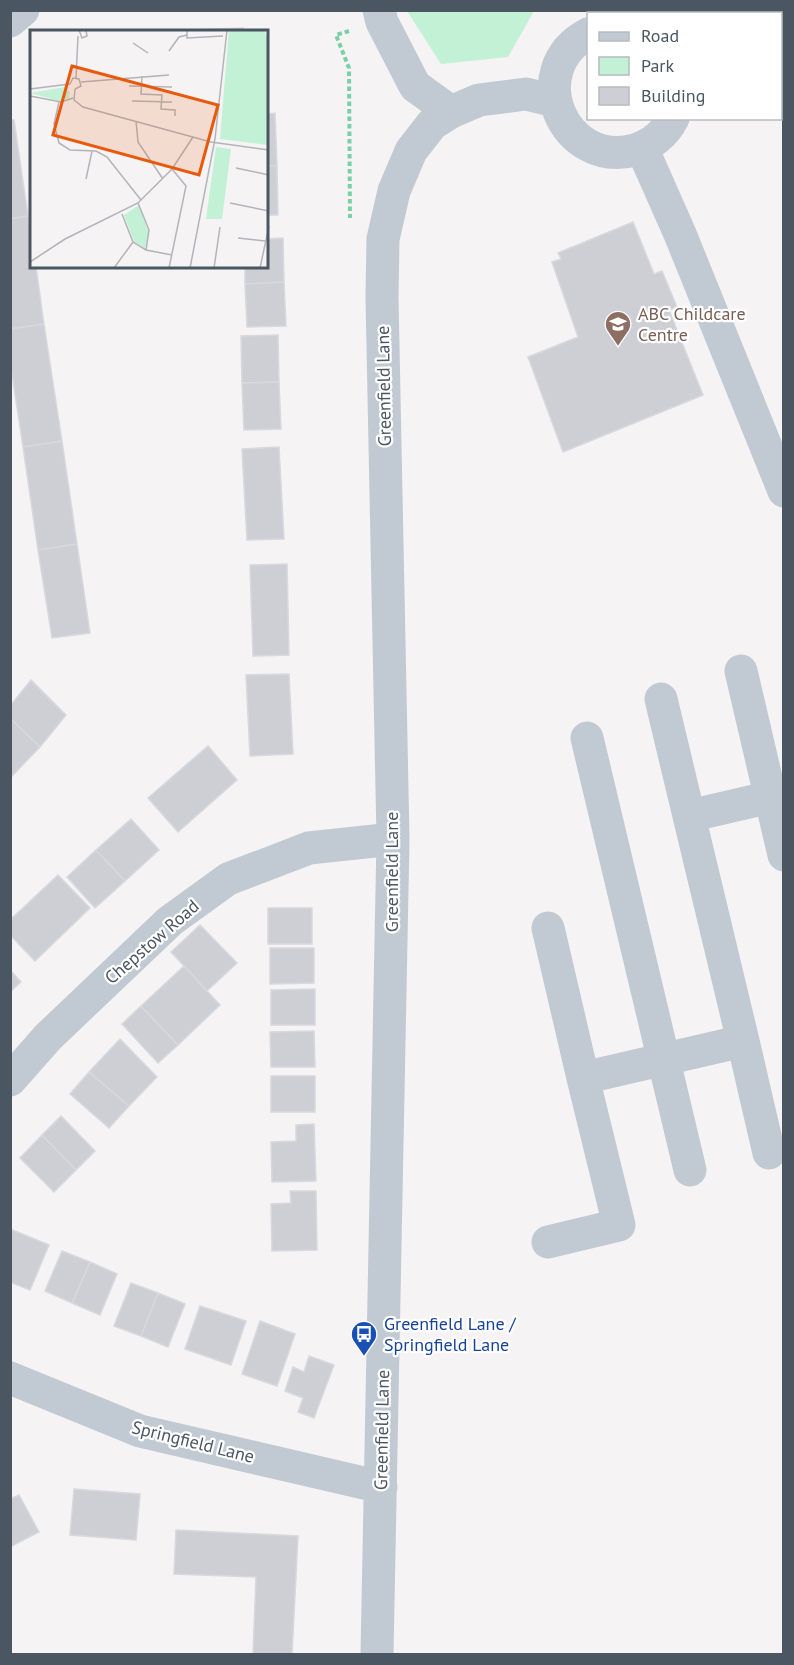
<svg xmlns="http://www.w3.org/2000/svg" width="794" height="1665" viewBox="0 0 794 1665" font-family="'PT Sans',sans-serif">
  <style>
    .green { fill: #c3f1d5 }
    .building { fill: #cdcfd5; stroke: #d7d9de; stroke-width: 1.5 }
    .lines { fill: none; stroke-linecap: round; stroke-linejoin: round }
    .path { stroke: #7ad0a6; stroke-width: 4; stroke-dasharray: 4.5 3; stroke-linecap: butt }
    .minor { stroke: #c1cad2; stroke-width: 33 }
    .labels { text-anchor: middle; stroke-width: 4.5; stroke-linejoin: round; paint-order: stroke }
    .education-label { font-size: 18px; fill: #785e54; stroke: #fff; text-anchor: start }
    .street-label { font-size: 18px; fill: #4a5661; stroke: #fff }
    .transit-label { font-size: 18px; fill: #164399; stroke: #fff; text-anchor: start }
    .inset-road { fill: none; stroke: #b1b4b9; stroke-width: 1.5 }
    .view { fill: #e8590c; fill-opacity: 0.15; stroke: #e8590c; stroke-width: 3 }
    .inset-edge { fill: none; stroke: #4a5661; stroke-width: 3 }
  </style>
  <rect width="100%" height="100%" fill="#f5f3f3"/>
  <path class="green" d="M 407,11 L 534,11 L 508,57 L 441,64 Z"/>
  <path class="building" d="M 243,28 L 243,32 L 166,32 L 165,31 Z
    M 275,113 L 277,166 L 267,166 L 267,114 Z
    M 10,120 L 14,120 L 28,216 L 10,219 Z
    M 267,166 L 277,166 L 278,215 L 267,215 Z
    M 28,216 L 32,239 L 32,267 L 36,267 L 44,324 L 10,329 L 10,219 Z
    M 633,222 L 654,274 L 662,271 L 677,307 L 669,310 L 703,395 L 563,452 L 528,357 L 578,337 L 552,262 L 561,259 L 558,253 Z
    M 283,238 L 284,282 L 245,284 L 245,267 L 267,267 L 267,239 Z
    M 284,282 L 286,326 L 247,327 L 245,284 Z
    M 44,324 L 62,441 L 23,447 L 10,361 L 10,329 Z
    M 278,335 L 279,382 L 242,383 L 241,336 Z
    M 279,382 L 281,429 L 244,430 L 242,383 Z
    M 62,441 L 77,544 L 38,550 L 23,447 Z
    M 279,447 L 284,539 L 247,540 L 242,449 Z
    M 77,544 L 90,633 L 52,638 L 38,550 Z
    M 287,564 L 289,655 L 253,656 L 250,565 Z
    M 289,674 L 293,754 L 250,756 L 246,675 Z
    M 31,680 L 66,715 L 40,747 L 10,718 L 10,706 Z
    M 10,718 L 40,747 L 12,776 L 10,775 Z
    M 208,746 L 237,780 L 178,832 L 148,798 Z
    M 131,819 L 159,850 L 125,881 L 96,850 Z
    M 96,850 L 125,881 L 95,908 L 67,877 Z
    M 58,875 L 90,908 L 35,961 L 10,935 L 10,920 Z
    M 268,908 L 312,908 L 312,944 L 268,944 Z
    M 200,925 L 237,963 L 207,991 L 171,952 Z
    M 270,948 L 314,948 L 314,983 L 270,984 Z
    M 184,966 L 220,1005 L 178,1045 L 141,1006 Z
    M 10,970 L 21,982 L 10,992 Z
    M 315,989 L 315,1025 L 271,1025 L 271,990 Z
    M 141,1006 L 178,1045 L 158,1063 L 122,1024 Z
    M 314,1031 L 315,1067 L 271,1067 L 270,1032 Z
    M 120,1039 L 157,1077 L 129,1106 L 89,1072 Z
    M 89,1072 L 129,1106 L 109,1128 L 70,1094 Z
    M 271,1076 L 315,1076 L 315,1112 L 271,1112 Z
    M 61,1116 L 95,1151 L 76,1170 L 42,1135 Z
    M 314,1124 L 316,1181 L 272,1182 L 271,1142 L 296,1141 L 296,1125 Z
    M 42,1135 L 76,1170 L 54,1192 L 20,1158 Z
    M 290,1191 L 316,1191 L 317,1250 L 272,1251 L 271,1204 L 291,1203 Z
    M 10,1229 L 49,1245 L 30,1290 L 10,1282 Z
    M 62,1251 L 90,1262 L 72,1303 L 45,1291 Z
    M 90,1262 L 117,1274 L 100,1315 L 72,1303 Z
    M 131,1283 L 158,1293 L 141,1336 L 114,1326 Z
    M 158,1293 L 185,1304 L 168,1347 L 141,1336 Z
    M 200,1306 L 246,1321 L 231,1365 L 185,1349 Z
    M 260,1321 L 295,1334 L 277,1386 L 242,1374 Z
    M 309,1356 L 334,1365 L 314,1418 L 298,1412 L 303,1398 L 285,1391 L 293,1367 L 304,1372 Z
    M 74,1489 L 140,1494 L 136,1540 L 70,1535 Z
    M 19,1495 L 39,1532 L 10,1547 L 10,1499 Z
    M 176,1530 L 298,1536 L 292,1654 L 253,1654 L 256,1577 L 174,1574 Z"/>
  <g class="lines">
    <path class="path" d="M 349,31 L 336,35 L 349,68 L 350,218"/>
    <path class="minor" d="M 379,10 L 382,22 L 415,86 L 451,112
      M 10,21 L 23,10
      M 588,34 C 522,69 562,169 635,150 C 651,145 665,134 673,118
      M 780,66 L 784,66
      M 642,148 L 680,234 L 784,491
      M 741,671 L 784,855
      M 661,699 L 689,816
      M 587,738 L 690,1170
      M 548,928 L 583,1078
      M 743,1041 L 769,1153
      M 10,1080 L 48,1037 L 170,921 L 228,879 L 309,848 L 393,839
      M 548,1242 L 619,1225 L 583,1078 L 743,1041 L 689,816 L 784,794
      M 10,1378 L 140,1431 L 381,1487
      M 377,1654 L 393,839 L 382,297 L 383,239 L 394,191 L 411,151 L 432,124 L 451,112 L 479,100 L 526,94 L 555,101"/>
  </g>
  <defs>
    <g id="school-pin" transform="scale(1.35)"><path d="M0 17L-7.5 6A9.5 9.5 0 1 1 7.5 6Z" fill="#8d6e63" stroke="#fff"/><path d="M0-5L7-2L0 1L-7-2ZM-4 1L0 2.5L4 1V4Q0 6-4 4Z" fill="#fff"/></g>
    <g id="bus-pin" transform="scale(1.35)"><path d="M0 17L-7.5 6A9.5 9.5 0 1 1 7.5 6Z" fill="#1a4fb4" stroke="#fff"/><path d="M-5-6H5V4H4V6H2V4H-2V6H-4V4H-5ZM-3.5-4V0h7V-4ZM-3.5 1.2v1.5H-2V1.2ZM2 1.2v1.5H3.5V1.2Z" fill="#fff"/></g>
  </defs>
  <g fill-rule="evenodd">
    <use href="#school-pin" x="618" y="324"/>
    <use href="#bus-pin" x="364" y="1334"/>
  </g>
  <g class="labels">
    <g class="education-label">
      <text x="638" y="320">ABC Childcare<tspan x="638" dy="21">Centre</tspan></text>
    </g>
    <g class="street-label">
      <text transform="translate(384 386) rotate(-91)" y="6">Greenfield Lane</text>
      <text transform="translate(392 872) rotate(-90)" y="6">Greenfield Lane</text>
      <text transform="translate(152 942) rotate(-41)" y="6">Chepstow Road</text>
      <text transform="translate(382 1430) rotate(-89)" y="6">Greenfield Lane</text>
      <text transform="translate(193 1442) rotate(14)" y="6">Springfield Lane</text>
    </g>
    <g class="transit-label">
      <text x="384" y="1330">Greenfield Lane /<tspan x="384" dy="21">Springfield Lane</tspan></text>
    </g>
  </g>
  <g transform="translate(30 30)">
    <rect width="238" height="238" fill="#f5f3f3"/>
    <path d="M 199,0 L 234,0 L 238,9 L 238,115 L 190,109 ZM 35,57 L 40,62 L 39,68 L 29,71 L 0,63 ZM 186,117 L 201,119 L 192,189 L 176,189 ZM 109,175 L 119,204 L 115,218 L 104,211 L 94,185 Z" fill="#c3f1d5"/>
    <path class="inset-road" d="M 49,0 L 52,8 L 57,6 L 56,0M 157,1 L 157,8 L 193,6M 103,13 L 118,23M 139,21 L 149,7 L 157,5M 112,46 L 111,64 L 132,65 L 131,79 L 145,80 L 145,86M 46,48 L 48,6M 51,52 L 139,45M 40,54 L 43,48 L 49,49 L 51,56 L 45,59M 99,56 L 142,57M 0,59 L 40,54M 45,59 L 44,70 L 53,77 L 181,112 L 239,120M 0,66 L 31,72 L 43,68M 102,71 L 142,72M 29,72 L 24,94 L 29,113 L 40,120 L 66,121 L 77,127 L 111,170M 106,91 L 108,112 L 133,149M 206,138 L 239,145M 56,149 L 62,121M 108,173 L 119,200 L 116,220M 200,173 L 239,181M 92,184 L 103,212 L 116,220 L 142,225M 208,208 L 235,211M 0,232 L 35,209 L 108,173 L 142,139 L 163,107M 84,238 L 103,212M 139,238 L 156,156 L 142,139M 160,238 L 185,109 L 197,0M 184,238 L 190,197M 230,238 L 239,196"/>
    <path class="view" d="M 42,36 L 188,75 L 169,145 L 23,105 Z"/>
    <rect width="238" height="238" class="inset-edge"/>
  </g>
  <rect width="794" height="1665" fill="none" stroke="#4a5661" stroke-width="24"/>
  <rect x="587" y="12" width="195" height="108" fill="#ffffff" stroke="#b7bbc0" stroke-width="1.5"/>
  <rect x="599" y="32" width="30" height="9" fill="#c1cad2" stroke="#b7bbc0" stroke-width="1.5"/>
  <text x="641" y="42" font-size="18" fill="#4a5661">Road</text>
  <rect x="599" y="57" width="30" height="18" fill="#c3f1d5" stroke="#b7bbc0" stroke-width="1.5"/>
  <text x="641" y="72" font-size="18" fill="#4a5661">Park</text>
  <rect x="599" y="87" width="30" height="18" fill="#cdcfd5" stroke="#b7bbc0" stroke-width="1.5"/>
  <text x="641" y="102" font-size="18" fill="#4a5661">Building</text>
</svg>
